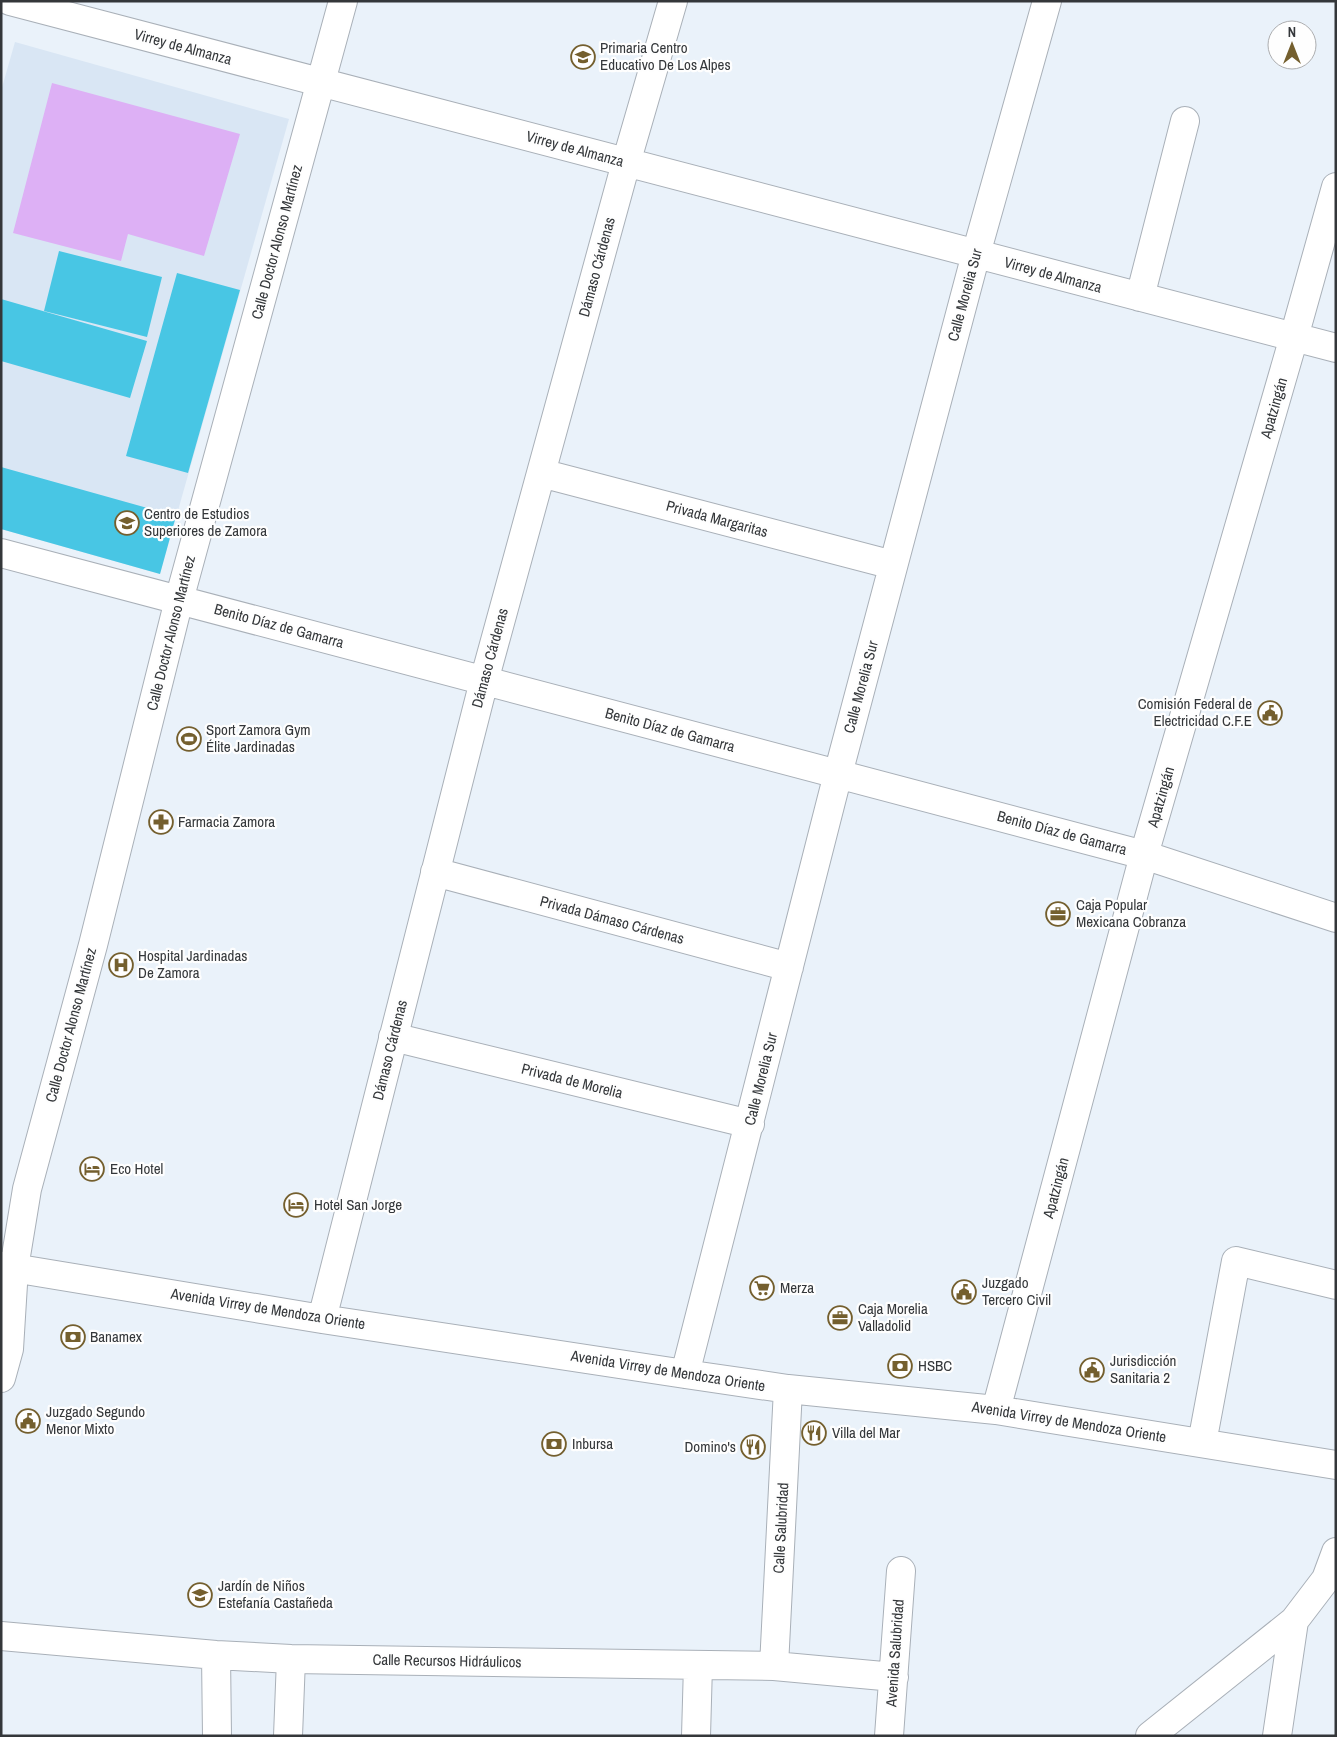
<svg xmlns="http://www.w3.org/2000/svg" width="1337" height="1737" viewBox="0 0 1337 1737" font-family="'Archivo Narrow',sans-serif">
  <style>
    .built { fill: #d9e6f4 }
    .green { fill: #ddb0f5 }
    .building { fill: #48c6e4 }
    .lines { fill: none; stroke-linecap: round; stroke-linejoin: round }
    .minor-casing { stroke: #a9b0b8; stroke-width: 30 }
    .minor { stroke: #fff; stroke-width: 28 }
    .labels { text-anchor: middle; stroke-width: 4.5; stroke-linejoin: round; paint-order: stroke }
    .street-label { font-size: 15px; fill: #34373a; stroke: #fefefe }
    .poi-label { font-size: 15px; fill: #34373a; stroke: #fefefe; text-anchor: start }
  </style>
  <rect width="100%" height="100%" fill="#eaf2fa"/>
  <path class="built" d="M 15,42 L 289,119 L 160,574 L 1,529 L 1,91 Z"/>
  <path class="green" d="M 52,83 L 240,134 L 204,256 L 128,234 L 121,261 L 13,233 Z"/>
  <path class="building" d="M 59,251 L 162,277 L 147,337 L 44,311 Z
    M 177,273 L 240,290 L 188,473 L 126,456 Z
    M 1,299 L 147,341 L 130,398 L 1,361 Z
    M 1,467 L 176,516 L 160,574 L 1,529 Z"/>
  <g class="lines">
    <g class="minor-casing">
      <path id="minor" d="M 10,1 L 1336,348
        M 1140,297 L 1185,121
        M 541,473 L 893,565
        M 1,553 L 1144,855 L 1336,918
        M 435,872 L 789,967
        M 393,1037 L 750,1124
        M 1,1266 L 322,1319 L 685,1374 L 788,1389 L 996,1410 L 1336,1465
        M 322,1319 L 484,681 L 626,163 L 673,1
        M 685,1374 L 838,774 L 976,254 L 1047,1
        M 1,1378 L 9,1349 L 14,1268 L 27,1189 L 93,945 L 179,600 L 343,1
        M 996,1410 L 1144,855 L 1294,337 L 1336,187
        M 1202,1443 L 1236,1261 L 1336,1285
        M 1,1636 L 216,1655 L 291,1659 L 774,1666 L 894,1677
        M 216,1655 L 217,1736
        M 774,1666 L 788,1389
        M 288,1736 L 291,1659
        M 696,1736 L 698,1665
        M 889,1736 L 901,1571
        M 1150,1736 L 1294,1621 L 1326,1579 L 1336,1552
        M 1277,1736 L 1294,1621"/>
    </g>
    <use href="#minor" class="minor"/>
  </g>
  <defs>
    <g id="school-ring" transform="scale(1.25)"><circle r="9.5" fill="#fefefe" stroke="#745f2e" stroke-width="1.5"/><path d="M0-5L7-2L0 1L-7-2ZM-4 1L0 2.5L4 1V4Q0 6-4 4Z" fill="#745f2e"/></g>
    <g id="civic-ring" transform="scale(1.25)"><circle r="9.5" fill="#fefefe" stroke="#745f2e" stroke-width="1.5"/><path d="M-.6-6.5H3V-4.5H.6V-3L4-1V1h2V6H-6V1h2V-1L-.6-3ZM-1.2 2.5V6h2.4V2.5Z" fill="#745f2e"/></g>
    <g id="stadium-ring" transform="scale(1.25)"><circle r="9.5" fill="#fefefe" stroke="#745f2e" stroke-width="1.5"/><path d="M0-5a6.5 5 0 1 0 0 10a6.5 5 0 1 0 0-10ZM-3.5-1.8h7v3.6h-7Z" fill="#745f2e"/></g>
    <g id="pharmacy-ring" transform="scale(1.25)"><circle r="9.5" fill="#fefefe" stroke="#745f2e" stroke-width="1.5"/><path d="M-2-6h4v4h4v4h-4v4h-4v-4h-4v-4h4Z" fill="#745f2e"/></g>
    <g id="office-ring" transform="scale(1.25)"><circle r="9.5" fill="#fefefe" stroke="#745f2e" stroke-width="1.5"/><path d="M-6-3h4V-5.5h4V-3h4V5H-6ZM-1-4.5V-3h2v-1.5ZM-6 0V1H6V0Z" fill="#745f2e"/></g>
    <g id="hospital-ring" transform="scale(1.25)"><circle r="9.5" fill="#fefefe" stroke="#745f2e" stroke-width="1.5"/><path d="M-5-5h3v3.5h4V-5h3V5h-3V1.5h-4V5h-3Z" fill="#745f2e"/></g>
    <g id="hotel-ring" transform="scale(1.25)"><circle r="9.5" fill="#fefefe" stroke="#745f2e" stroke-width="1.5"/><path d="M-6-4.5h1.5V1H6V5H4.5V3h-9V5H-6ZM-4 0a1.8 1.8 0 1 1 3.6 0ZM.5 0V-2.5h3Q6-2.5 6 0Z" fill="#745f2e"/></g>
    <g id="supermarket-ring" transform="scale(1.25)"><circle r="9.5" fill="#fefefe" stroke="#745f2e" stroke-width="1.5"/><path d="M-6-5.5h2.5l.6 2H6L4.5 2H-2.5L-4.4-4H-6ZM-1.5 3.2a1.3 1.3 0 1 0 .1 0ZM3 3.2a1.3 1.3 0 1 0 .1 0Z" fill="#745f2e"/></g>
    <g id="bank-ring" transform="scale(1.25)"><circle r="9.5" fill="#fefefe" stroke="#745f2e" stroke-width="1.5"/><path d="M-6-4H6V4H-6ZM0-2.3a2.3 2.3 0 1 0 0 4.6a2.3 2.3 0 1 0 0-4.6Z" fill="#745f2e"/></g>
    <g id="restaurant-ring" transform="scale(1.25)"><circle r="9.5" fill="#fefefe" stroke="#745f2e" stroke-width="1.5"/><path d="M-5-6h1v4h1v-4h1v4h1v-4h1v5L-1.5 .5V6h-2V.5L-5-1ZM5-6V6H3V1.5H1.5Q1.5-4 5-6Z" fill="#745f2e"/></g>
  </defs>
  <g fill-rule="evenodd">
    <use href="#school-ring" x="583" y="57"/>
    <use href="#school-ring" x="127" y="523"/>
    <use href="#civic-ring" x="1270" y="713"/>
    <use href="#stadium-ring" x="189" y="739"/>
    <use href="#pharmacy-ring" x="161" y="822"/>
    <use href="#office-ring" x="1058" y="914"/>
    <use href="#hospital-ring" x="121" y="965"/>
    <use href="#hotel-ring" x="92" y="1169"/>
    <use href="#hotel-ring" x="296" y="1205"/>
    <use href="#supermarket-ring" x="762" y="1288"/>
    <use href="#civic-ring" x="964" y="1292"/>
    <use href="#office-ring" x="840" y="1318"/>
    <use href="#bank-ring" x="73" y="1337"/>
    <use href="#bank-ring" x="900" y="1366"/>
    <use href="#civic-ring" x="1092" y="1370"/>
    <use href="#civic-ring" x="28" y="1421"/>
    <use href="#restaurant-ring" x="814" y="1433"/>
    <use href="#bank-ring" x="554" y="1444"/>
    <use href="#restaurant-ring" x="753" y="1447"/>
    <use href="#school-ring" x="200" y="1595"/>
  </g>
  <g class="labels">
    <g class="street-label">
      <text transform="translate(183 47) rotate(15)" y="5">Virrey de Almanza</text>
      <text transform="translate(575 149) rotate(15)" y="5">Virrey de Almanza</text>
      <text transform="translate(277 242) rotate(-75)" y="5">Calle Doctor Alonso Martínez</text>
      <text transform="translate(597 267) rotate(-75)" y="5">Dámaso Cárdenas</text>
      <text transform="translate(1053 275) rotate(15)" y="5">Virrey de Almanza</text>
      <text transform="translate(965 295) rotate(-75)" y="5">Calle Morelia Sur</text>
      <text transform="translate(1274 408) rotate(-74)" y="5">Apatzingán</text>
      <text transform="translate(717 519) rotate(15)" y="5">Privada Margaritas</text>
      <text transform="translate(279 626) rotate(15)" y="5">Benito Díaz de Gamarra</text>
      <text transform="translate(171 633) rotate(-76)" y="5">Calle Doctor Alonso Martínez</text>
      <text transform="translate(490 658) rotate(-75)" y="5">Dámaso Cárdenas</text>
      <text transform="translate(861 687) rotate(-75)" y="5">Calle Morelia Sur</text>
      <text transform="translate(670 730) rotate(15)" y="5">Benito Díaz de Gamarra</text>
      <text transform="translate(1161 797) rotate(-74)" y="5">Apatzingán</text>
      <text transform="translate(1062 833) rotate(15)" y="5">Benito Díaz de Gamarra</text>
      <text transform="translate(612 920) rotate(15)" y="5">Privada Dámaso Cárdenas</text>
      <text transform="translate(71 1025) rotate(-75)" y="5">Calle Doctor Alonso Martínez</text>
      <text transform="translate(390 1050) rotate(-76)" y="5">Dámaso Cárdenas</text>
      <text transform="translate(761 1079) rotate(-76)" y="5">Calle Morelia Sur</text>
      <text transform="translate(572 1081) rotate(14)" y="5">Privada de Morelia</text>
      <text transform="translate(1056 1188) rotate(-75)" y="5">Apatzingán</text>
      <text transform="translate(268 1309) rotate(9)" y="5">Avenida Virrey de Mendoza Oriente</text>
      <text transform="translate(668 1371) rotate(9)" y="5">Avenida Virrey de Mendoza Oriente</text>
      <text transform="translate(1069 1422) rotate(9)" y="5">Avenida Virrey de Mendoza Oriente</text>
      <text transform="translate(781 1528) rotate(-87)" y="5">Calle Salubridad</text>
      <text transform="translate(895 1653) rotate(-86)" y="5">Avenida Salubridad</text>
      <text transform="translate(447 1661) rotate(1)" y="5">Calle Recursos Hidráulicos</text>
    </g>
    <g class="poi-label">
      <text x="600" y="53">Primaria Centro<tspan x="600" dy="17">Educativo De Los Alpes</tspan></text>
      <text x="144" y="519">Centro de Estudios<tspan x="144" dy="17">Superiores de Zamora</tspan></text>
      <text x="1252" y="709" text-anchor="end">Comisión Federal de<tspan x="1252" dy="17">Electricidad C.F.E</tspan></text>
      <text x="206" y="735">Sport Zamora Gym<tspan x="206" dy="17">Élite Jardinadas</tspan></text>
      <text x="178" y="827">Farmacia Zamora</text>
      <text x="1076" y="910">Caja Popular<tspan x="1076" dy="17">Mexicana Cobranza</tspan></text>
      <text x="138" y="961">Hospital Jardinadas<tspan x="138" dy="17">De Zamora</tspan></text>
      <text x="110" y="1174">Eco Hotel</text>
      <text x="314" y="1210">Hotel San Jorge</text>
      <text x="982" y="1288">Juzgado<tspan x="982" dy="17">Tercero Civil</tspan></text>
      <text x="780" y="1293">Merza</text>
      <text x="858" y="1314">Caja Morelia<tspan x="858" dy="17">Valladolid</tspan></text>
      <text x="90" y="1342">Banamex</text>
      <text x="1110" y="1366">Jurisdicción<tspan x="1110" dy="17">Sanitaria 2</tspan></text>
      <text x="918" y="1371">HSBC</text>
      <text x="46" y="1417">Juzgado Segundo<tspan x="46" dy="17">Menor Mixto</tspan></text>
      <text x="832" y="1438">Villa del Mar</text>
      <text x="572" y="1449">Inbursa</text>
      <text x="736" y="1452" text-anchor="end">Domino's</text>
      <text x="218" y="1591">Jardín de Niños<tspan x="218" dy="17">Estefanía Castañeda</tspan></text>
    </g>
  </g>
  <rect width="1337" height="1737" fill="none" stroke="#34373a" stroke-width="5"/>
  <g transform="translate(1292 45)"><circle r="24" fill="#fefefe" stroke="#adaeb0"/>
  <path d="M0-4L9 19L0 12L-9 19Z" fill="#745f2e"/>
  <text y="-8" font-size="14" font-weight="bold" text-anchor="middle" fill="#34373a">N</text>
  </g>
</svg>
